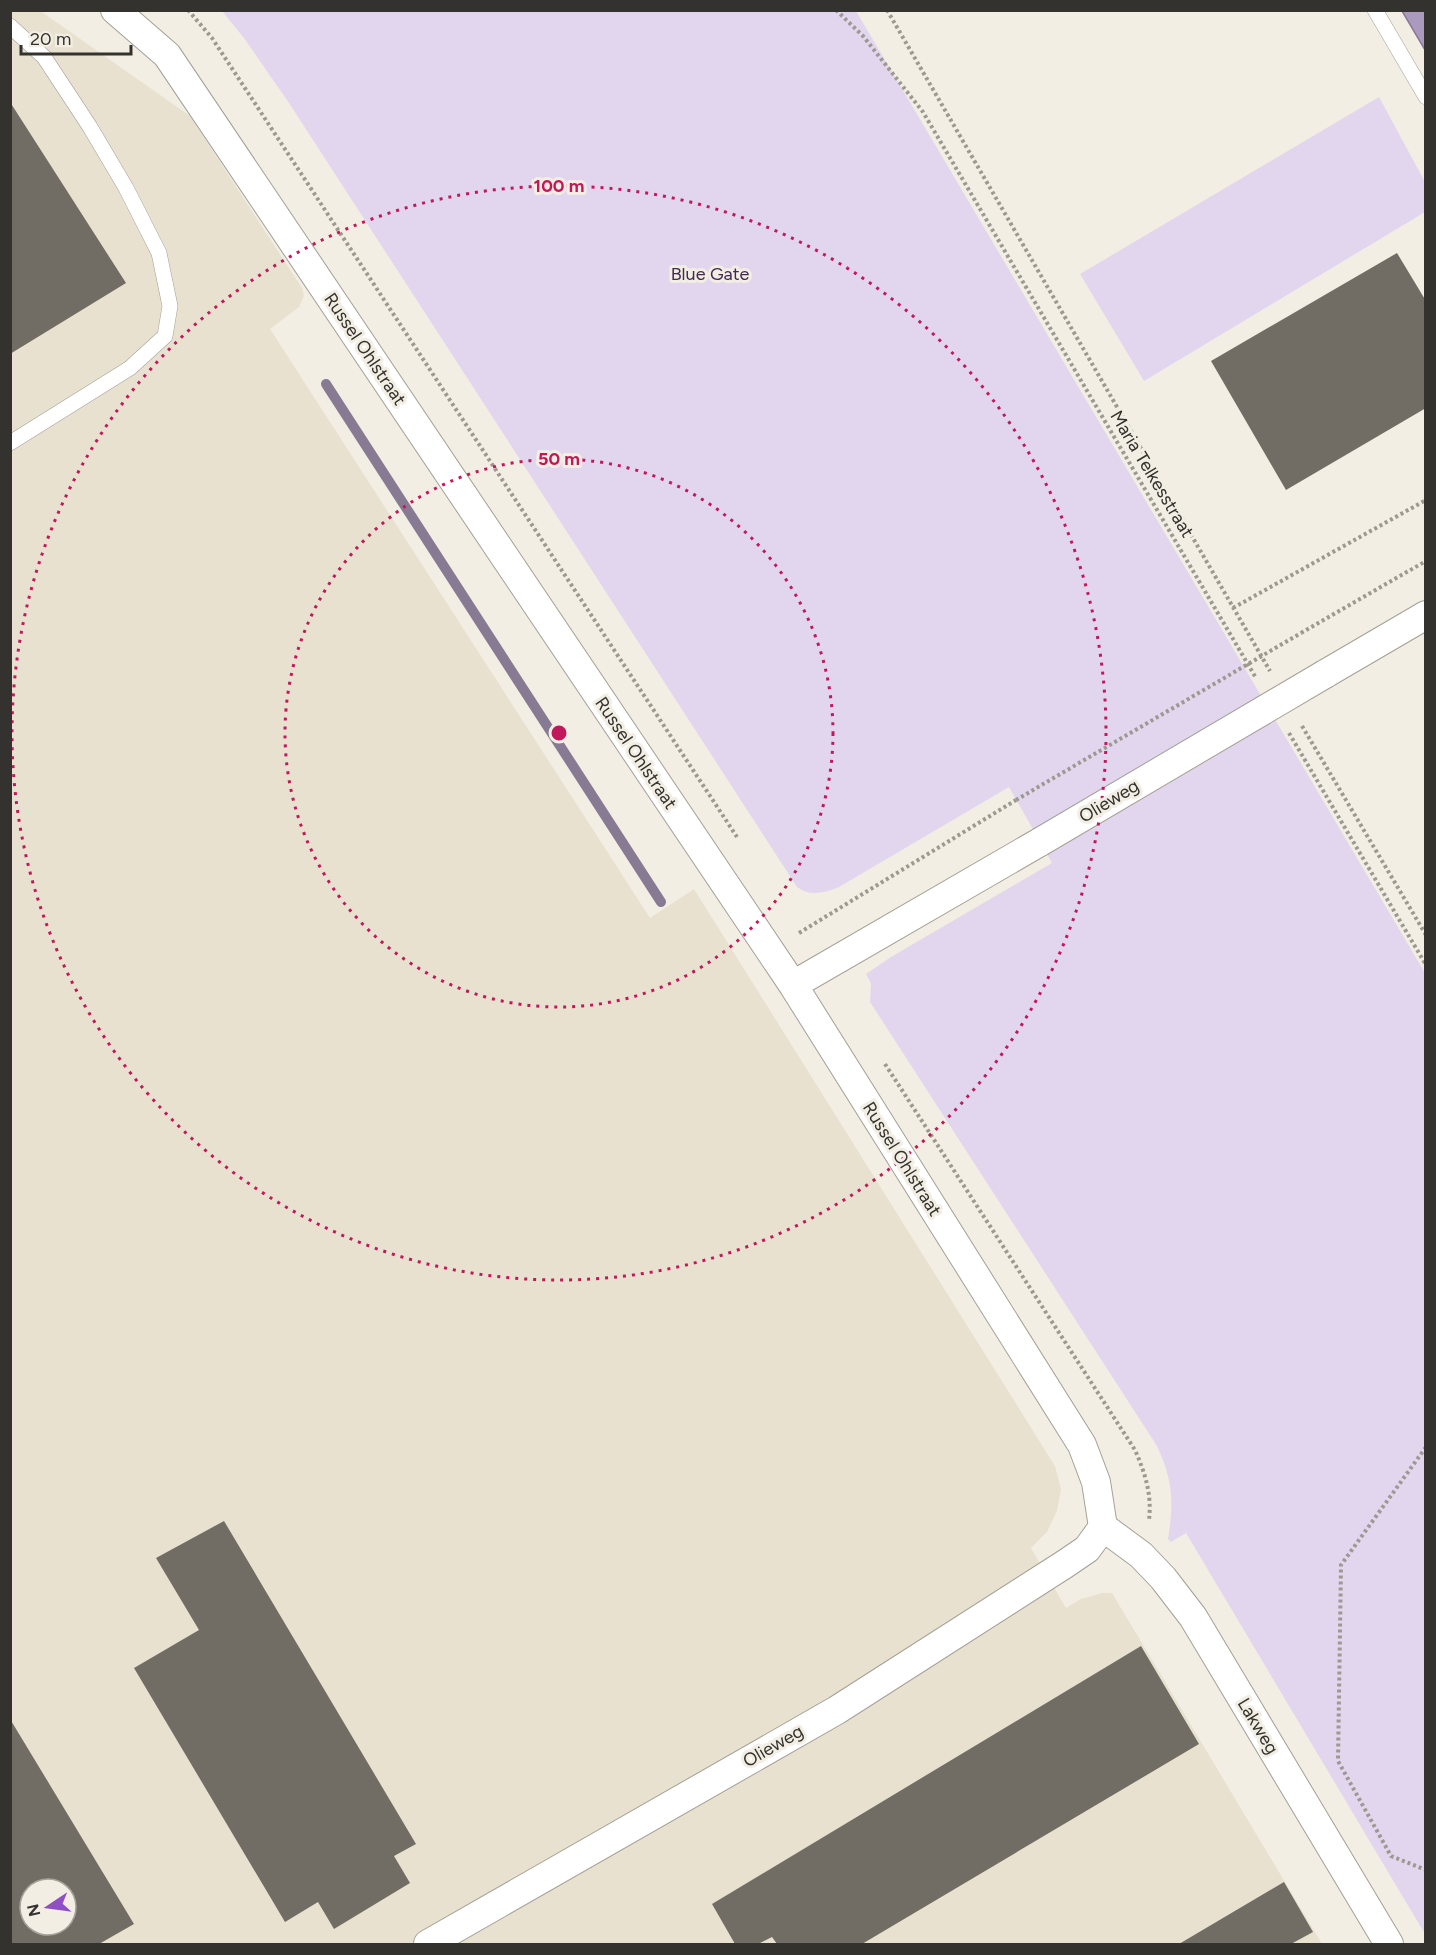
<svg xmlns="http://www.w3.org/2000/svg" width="1436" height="1955" viewBox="0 0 1436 1955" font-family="Figtree,sans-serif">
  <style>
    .built { fill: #e8e1d0; fill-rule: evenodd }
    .green { fill: #e2d6ef }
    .water { fill: #ab9abe; stroke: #877b93; stroke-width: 1.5 }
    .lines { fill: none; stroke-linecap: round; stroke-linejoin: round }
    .stream { stroke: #877b93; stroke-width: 10 }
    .building { fill: #716d64; fill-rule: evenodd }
    .lane-casing { stroke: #a4a095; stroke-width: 16 }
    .street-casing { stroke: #a4a095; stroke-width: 30 }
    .path { stroke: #9c9991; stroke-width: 4; stroke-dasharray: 3 3; stroke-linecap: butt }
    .lane { stroke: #fff; stroke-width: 15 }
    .street { stroke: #fff; stroke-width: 28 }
    .street-bridge-casing { stroke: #a4a095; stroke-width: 30; stroke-linecap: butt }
    .path-bridge { stroke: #9c9991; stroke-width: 4; stroke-dasharray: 3 3; stroke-linecap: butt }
    .street-bridge { stroke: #fff; stroke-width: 28 }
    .ring { fill: none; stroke: #c2185b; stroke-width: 3; stroke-dasharray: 3 6 }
    .labels { text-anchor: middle; stroke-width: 6; stroke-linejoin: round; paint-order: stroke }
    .park-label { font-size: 18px; fill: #422958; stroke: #f2eee3 }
    .street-label { font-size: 18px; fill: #34322e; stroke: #f2eee3 }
    .centre { fill: #c2185b; stroke: #f2eee3; stroke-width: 3 }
    .ring-label { font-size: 18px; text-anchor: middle; font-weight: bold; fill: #c2185b; stroke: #f2eee3; stroke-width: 6; stroke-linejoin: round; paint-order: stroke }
  </style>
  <rect width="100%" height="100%" fill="#f2eee3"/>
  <path class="built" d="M 39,10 L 190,116 L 302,288 L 304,296 L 299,307 L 270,329 L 650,918 L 694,889 L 1055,1466 L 1061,1489 L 1057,1511 L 1047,1532 L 1031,1548 L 1066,1608 L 1081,1599 L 1102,1593 L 1112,1593 L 1322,1944 L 11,1944 L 10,11 ZM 30,1889 L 66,1889 L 66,1925 L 30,1925 Z"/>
  <path class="green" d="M 222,11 L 856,11 L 1425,973 L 1425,1934 L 1186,1533 L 1171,1542 L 1168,1539 C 1174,1501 1173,1481 1157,1446 L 870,1002 L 871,983 L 866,974 L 891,957 L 1052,863 L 1009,787 L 839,887 C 825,893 810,897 797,887 L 289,103 L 244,38 Z
    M 1379,97 L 1425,182 L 1425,212 L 1144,381 L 1080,274 Z"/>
  <path class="water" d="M 1402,11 L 1425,11 L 1425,50 Z"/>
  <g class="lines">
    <path class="stream" d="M 326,384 L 661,902"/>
  </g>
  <path class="building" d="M 10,102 L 126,283 L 10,354 Z
    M 1397,253 L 1426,301 L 1426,408 L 1286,490 L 1211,361 Z
    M 224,1521 L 416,1844 L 394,1856 L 410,1883 L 334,1929 L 318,1902 L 285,1922 L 134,1668 L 199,1630 L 156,1558 Z
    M 1141,1646 L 1199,1744 L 862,1944 L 777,1944 L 772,1937 L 758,1944 L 735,1944 L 712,1904 Z
    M 10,1719 L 134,1924 L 99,1944 L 10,1944 ZM 30,1889 L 66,1889 L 66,1925 L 30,1925 Z
    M 1284,1882 L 1313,1932 L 1291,1944 L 1179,1944 Z"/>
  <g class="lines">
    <g class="lane-casing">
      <path id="lane" d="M 1375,10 L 1426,97
        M 10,26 L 44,57 L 90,127 L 126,188 L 159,253 L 170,306 L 165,336 L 130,368 L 10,443"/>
    </g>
    <g class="street-casing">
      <path id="street" d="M 115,10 L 167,55 L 793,985 L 1082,1445 L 1096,1482 L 1103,1527
        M 1325,674 L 1426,615
        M 793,985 L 1040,842
        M 1103,1527 L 1141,1555 L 1163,1578 L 1193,1617 L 1389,1944
        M 428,1944 L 837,1710 L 1065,1564 L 1087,1549 L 1103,1527"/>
    </g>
    <path class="path" d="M 188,10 L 212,38 L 737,837
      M 836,10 L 863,36 L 923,112 L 1256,678
      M 887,10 L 1270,671
      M 1233,608 L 1426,500
      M 1301,633 L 1426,561
      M 1302,726 L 1426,935
      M 1289,733 L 1426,965
      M 799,933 L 1016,800
      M 885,1064 L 1135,1450 C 1145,1473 1152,1494 1149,1520
      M 1426,1447 L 1341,1565 L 1338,1761 L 1391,1856 L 1426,1870"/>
    <use href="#lane" class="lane"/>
    <use href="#street" class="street"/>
    <g class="street-bridge-casing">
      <path id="street-bridge" d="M 1040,842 L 1325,674"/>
    </g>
    <path class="path-bridge" d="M 1016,800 L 1301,633"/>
    <use href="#street-bridge" class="street-bridge"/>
  </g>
  <g class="ring">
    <circle cx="559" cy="733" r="274"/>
    <circle cx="559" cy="733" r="547"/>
  </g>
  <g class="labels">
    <g class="park-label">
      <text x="710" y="280">Blue Gate</text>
    </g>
    <g class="street-label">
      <text transform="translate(365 349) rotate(56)" y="6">Russel Ohlstraat</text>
      <text transform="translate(1152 474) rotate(59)" y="6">Maria Telkesstraat</text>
      <text transform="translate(636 753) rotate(56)" y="6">Russel Ohlstraat</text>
      <text transform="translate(1109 801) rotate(-31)" y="6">Olieweg</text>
      <text transform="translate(902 1159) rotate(58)" y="6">Russel Ohlstraat</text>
      <text transform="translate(1258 1726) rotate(59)" y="6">Lakweg</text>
      <text transform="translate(773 1746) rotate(-30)" y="6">Olieweg</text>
    </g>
  </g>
  <circle cx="559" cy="733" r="9" class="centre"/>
  <g class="ring-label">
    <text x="559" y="192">100 m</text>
    <text x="559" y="465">50 m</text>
  </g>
  <rect width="1436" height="1955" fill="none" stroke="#34322e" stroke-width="24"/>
  <g transform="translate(48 1907) rotate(257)"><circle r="28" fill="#f2eee3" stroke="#a6a39b" stroke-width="1.5"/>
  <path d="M0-4.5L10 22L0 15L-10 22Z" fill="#9050c5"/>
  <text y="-9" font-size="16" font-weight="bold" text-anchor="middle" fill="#34322e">N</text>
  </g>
  <path d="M21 45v9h110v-9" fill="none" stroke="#34322e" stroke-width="3"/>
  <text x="30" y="45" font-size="18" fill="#34322e" stroke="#f2eee3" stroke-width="4.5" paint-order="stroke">20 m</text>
</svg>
